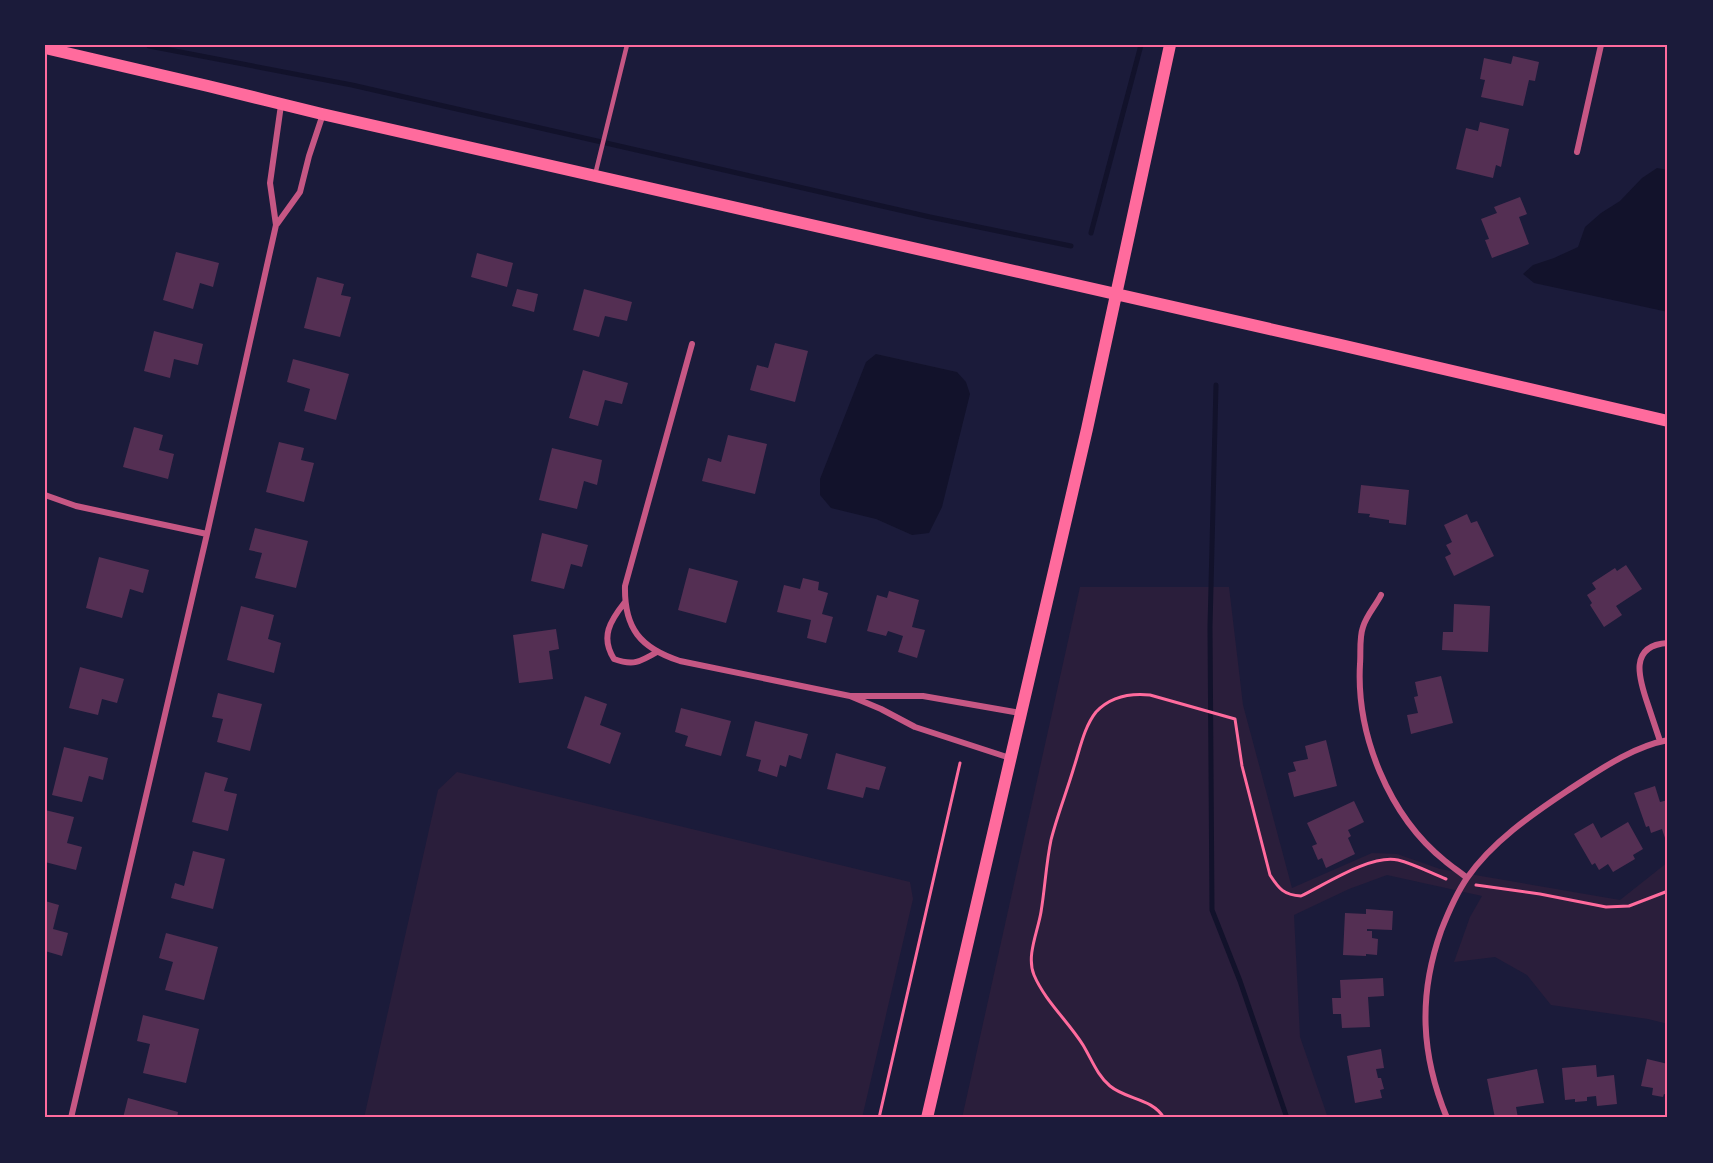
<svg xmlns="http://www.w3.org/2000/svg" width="1713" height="1163" viewBox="0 0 1713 1163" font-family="Overpass,sans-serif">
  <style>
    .green { fill: #2a1e3b }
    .water { fill: #12122b }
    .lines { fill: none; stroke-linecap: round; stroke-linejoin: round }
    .stream { stroke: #12122b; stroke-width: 5 }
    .building { fill: #542f53 }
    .path { stroke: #ff6b9d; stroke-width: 3 }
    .service { stroke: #c65784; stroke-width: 4.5 }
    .minor { stroke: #c65784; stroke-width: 6 }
    .secondary { stroke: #ff6b9d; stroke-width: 12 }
    .neatline { fill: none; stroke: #ff6b9d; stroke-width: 2 }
  </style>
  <rect width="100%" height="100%" fill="#1b1b3a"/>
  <path class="green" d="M 1080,587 L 1229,587 L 1243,705 L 1292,888 L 1372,853 L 1397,854 L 1440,869 L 1620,900 L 1668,862 L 1668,1024 L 1648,1019 L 1551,1005 L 1527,975 L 1495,957 L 1454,962 L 1470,917 L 1482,896 L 1387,875 L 1349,889 L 1294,915 L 1300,1037 L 1328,1118 L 962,1118 Z
    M 457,772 L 910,882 L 913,899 L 862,1118 L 364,1118 L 438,790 Z"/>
  <path class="water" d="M 1657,168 L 1668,170 L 1668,312 L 1534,283 L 1523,274 L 1533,265 L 1554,258 L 1578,247 L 1585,227 L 1601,213 L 1620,201 L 1642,178 Z
    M 876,354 L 957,372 L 966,382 L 970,394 L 942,507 L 929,533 L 912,535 L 876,519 L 831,508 L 820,495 L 820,479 L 866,362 Z"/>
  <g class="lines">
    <path class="stream" d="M 149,46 L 352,85 L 930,217 L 1071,246
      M 1091,233 L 1141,45
      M 1216,385 L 1210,627 L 1212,910 L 1240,981 L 1287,1118"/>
  </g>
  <path class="building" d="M 1513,56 L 1539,62 L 1535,81 L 1529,80 L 1523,106 L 1481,97 L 1485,80 L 1480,79 L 1484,58 L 1511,64 Z
    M 1480,122 L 1509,129 L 1501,167 L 1496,165 L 1493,178 L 1456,169 L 1466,128 L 1478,131 Z
    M 1520,197 L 1527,214 L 1519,217 L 1529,244 L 1492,258 L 1485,240 L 1489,239 L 1481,219 L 1497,213 L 1494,207 Z
    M 176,252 L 219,263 L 213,287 L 200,283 L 193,309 L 163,300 Z
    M 477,253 L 513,263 L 507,287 L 471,277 Z
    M 317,277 L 344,284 L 341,295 L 351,297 L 340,337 L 304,328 Z
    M 517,289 L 538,294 L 534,312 L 512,306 Z
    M 584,289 L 632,302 L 627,321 L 605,316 L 599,337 L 573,330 Z
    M 154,331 L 203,344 L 198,365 L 174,359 L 170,378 L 144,371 Z
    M 775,343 L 808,351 L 795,402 L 750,390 L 757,365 L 768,368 Z
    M 293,359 L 349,374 L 336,420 L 304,411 L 310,389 L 287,382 Z
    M 583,370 L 628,383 L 622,404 L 605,400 L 598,426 L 569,418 Z
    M 134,427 L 163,435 L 159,450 L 174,454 L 168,479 L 123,467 Z
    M 728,435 L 767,444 L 755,494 L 702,481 L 708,458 L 721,462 Z
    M 279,442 L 304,448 L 301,460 L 314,463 L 304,502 L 266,492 Z
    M 552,448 L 602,460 L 597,485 L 584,481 L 577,509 L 539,500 Z
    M 1361,485 L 1409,490 L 1406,525 L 1389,523 L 1389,520 L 1369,517 L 1370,514 L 1358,513 Z
    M 1467,514 L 1471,523 L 1477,521 L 1494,556 L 1454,576 L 1445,557 L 1451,554 L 1446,545 L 1452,542 L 1444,525 Z
    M 255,528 L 308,541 L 296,588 L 255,578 L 262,553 L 249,550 Z
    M 542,533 L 588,545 L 582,567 L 571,564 L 564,589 L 531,581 Z
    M 99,557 L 149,570 L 143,593 L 130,589 L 122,618 L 86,608 Z
    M 1626,565 L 1642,589 L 1616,606 L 1622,615 L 1604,627 L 1590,605 L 1592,603 L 1587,595 L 1596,589 L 1592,583 L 1615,568 L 1617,571 Z
    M 689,568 L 738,581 L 726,623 L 678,610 Z
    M 803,578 L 819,582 L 818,590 L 828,593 L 822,614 L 833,617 L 826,643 L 807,638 L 811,620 L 777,612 L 784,585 L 800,589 Z
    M 889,591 L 919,600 L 912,627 L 925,630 L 917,658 L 898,652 L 903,636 L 888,631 L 886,636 L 867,631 L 877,595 L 887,598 Z
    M 1454,604 L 1490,606 L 1488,652 L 1442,650 L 1443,632 L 1453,632 Z
    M 241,606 L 274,615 L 268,639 L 281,643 L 274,673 L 227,660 Z
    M 556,629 L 559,649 L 549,651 L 553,679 L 519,683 L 513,635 Z
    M 80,667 L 124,679 L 117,703 L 102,699 L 98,715 L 69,708 Z
    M 1441,676 L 1453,723 L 1411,734 L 1407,715 L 1418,713 L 1414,697 L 1418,696 L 1415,682 Z
    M 218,693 L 262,704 L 250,751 L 217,742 L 223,719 L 212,717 Z
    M 585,696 L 607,704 L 600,725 L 621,733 L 610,764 L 567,748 Z
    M 681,708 L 731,721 L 721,756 L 685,746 L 688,736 L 675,732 Z
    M 755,721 L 808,734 L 801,759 L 789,755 L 786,767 L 780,765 L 777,777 L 758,771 L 761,760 L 746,756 Z
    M 1326,740 L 1337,786 L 1294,797 L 1288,773 L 1296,771 L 1293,762 L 1308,759 L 1305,746 Z
    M 64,747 L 108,758 L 103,780 L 89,776 L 82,802 L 52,795 Z
    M 836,753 L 886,767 L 879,790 L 866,787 L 863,798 L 827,789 Z
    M 205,772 L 228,778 L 224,791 L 237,794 L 228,831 L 192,822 Z
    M 1655,786 L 1660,802 L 1668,800 L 1668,837 L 1665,838 L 1662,829 L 1651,833 L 1649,826 L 1646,827 L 1634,793 Z
    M 1354,801 L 1364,822 L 1348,830 L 1351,836 L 1348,838 L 1355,854 L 1326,868 L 1322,858 L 1318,860 L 1312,846 L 1317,844 L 1307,823 Z
    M 45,810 L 74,817 L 67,843 L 82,847 L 76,870 L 45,862 Z
    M 1628,822 L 1643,849 L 1633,855 L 1635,859 L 1613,872 L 1608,864 L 1599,870 L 1595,863 L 1592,865 L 1574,834 L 1593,823 L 1601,838 Z
    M 193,851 L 225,859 L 213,909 L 171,898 L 175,883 L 184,886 Z
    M 45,901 L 59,905 L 53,929 L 68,933 L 62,956 L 45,951 Z
    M 1366,909 L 1393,911 L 1392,930 L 1367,929 L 1367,931 L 1372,931 L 1372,938 L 1378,939 L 1377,955 L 1366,954 L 1366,956 L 1343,955 L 1345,913 L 1366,914 Z
    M 166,933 L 218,947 L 204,1000 L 165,990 L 173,962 L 159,958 Z
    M 1383,978 L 1384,996 L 1368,997 L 1370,1027 L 1342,1028 L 1341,1014 L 1333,1014 L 1332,998 L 1341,998 L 1340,980 Z
    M 143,1015 L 199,1029 L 186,1083 L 143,1073 L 150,1044 L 137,1041 Z
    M 1381,1049 L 1384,1068 L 1376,1069 L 1378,1078 L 1381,1078 L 1384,1089 L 1380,1090 L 1382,1098 L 1355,1103 L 1347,1056 Z
    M 1647,1059 L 1668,1064 L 1668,1095 L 1664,1094 L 1663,1097 L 1652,1095 L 1653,1088 L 1641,1086 Z
    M 1596,1065 L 1597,1077 L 1614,1075 L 1617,1104 L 1597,1106 L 1596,1096 L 1587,1097 L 1587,1101 L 1575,1102 L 1575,1099 L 1565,1100 L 1562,1068 Z
    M 1537,1069 L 1544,1103 L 1516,1107 L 1518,1118 L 1495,1118 L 1487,1079 Z
    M 128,1098 L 178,1112 L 177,1118 L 123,1118 Z"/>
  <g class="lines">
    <path class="path" d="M 1476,885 L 1540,894 L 1606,907 L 1629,906 L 1668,891
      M 879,1118 L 960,763
      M 1164,1118 C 1152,1098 1127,1100 1110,1086 C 1097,1075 1092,1060 1083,1045 C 1068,1021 1045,1001 1034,975 C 1026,956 1038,931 1041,912 C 1045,888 1046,864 1051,840 C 1057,816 1067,791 1074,767 C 1080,749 1084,727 1096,712 C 1110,697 1130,693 1150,695 L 1235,719 L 1242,766 L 1270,875 C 1279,889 1284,895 1301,896 C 1326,884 1371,854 1398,860 C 1414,864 1431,873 1446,879"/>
    <path class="service" d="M 595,175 L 627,45"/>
    <path class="minor" d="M 1577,152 L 1601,45
      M 277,224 L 300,192 L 309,156 L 323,114
      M 692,344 L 625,586 C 624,628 640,648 680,661 L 850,696
      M 45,495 L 76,506 L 207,534
      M 1381,595 C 1376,605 1366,616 1363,627 C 1359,638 1361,653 1360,664 C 1356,735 1389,816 1445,861 C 1452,867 1460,872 1467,878
      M 625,602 C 610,621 600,637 614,659 C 633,666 640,662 657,652
      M 1660,741 C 1656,729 1652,717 1648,705 C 1639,679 1628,645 1668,643
      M 1010,758 L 915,727 L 881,709 L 850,696 L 923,696 L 1020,713
      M 71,1118 L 207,534 L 276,225 L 270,183 L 281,105
      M 1447,1118 C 1421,1055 1418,996 1441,931 C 1448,913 1456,894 1467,878 C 1492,842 1531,815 1567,791 C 1598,771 1631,747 1668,740"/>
    <path class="secondary" d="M 45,48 C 99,61 154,73 208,86 C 246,95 284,105 322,114 C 771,216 1220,316 1668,421
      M 927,1118 L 1087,429 L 1170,45"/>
  </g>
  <rect width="1713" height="1163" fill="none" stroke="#1b1b3a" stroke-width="93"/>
  <rect x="46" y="46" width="1620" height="1070" class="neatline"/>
</svg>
